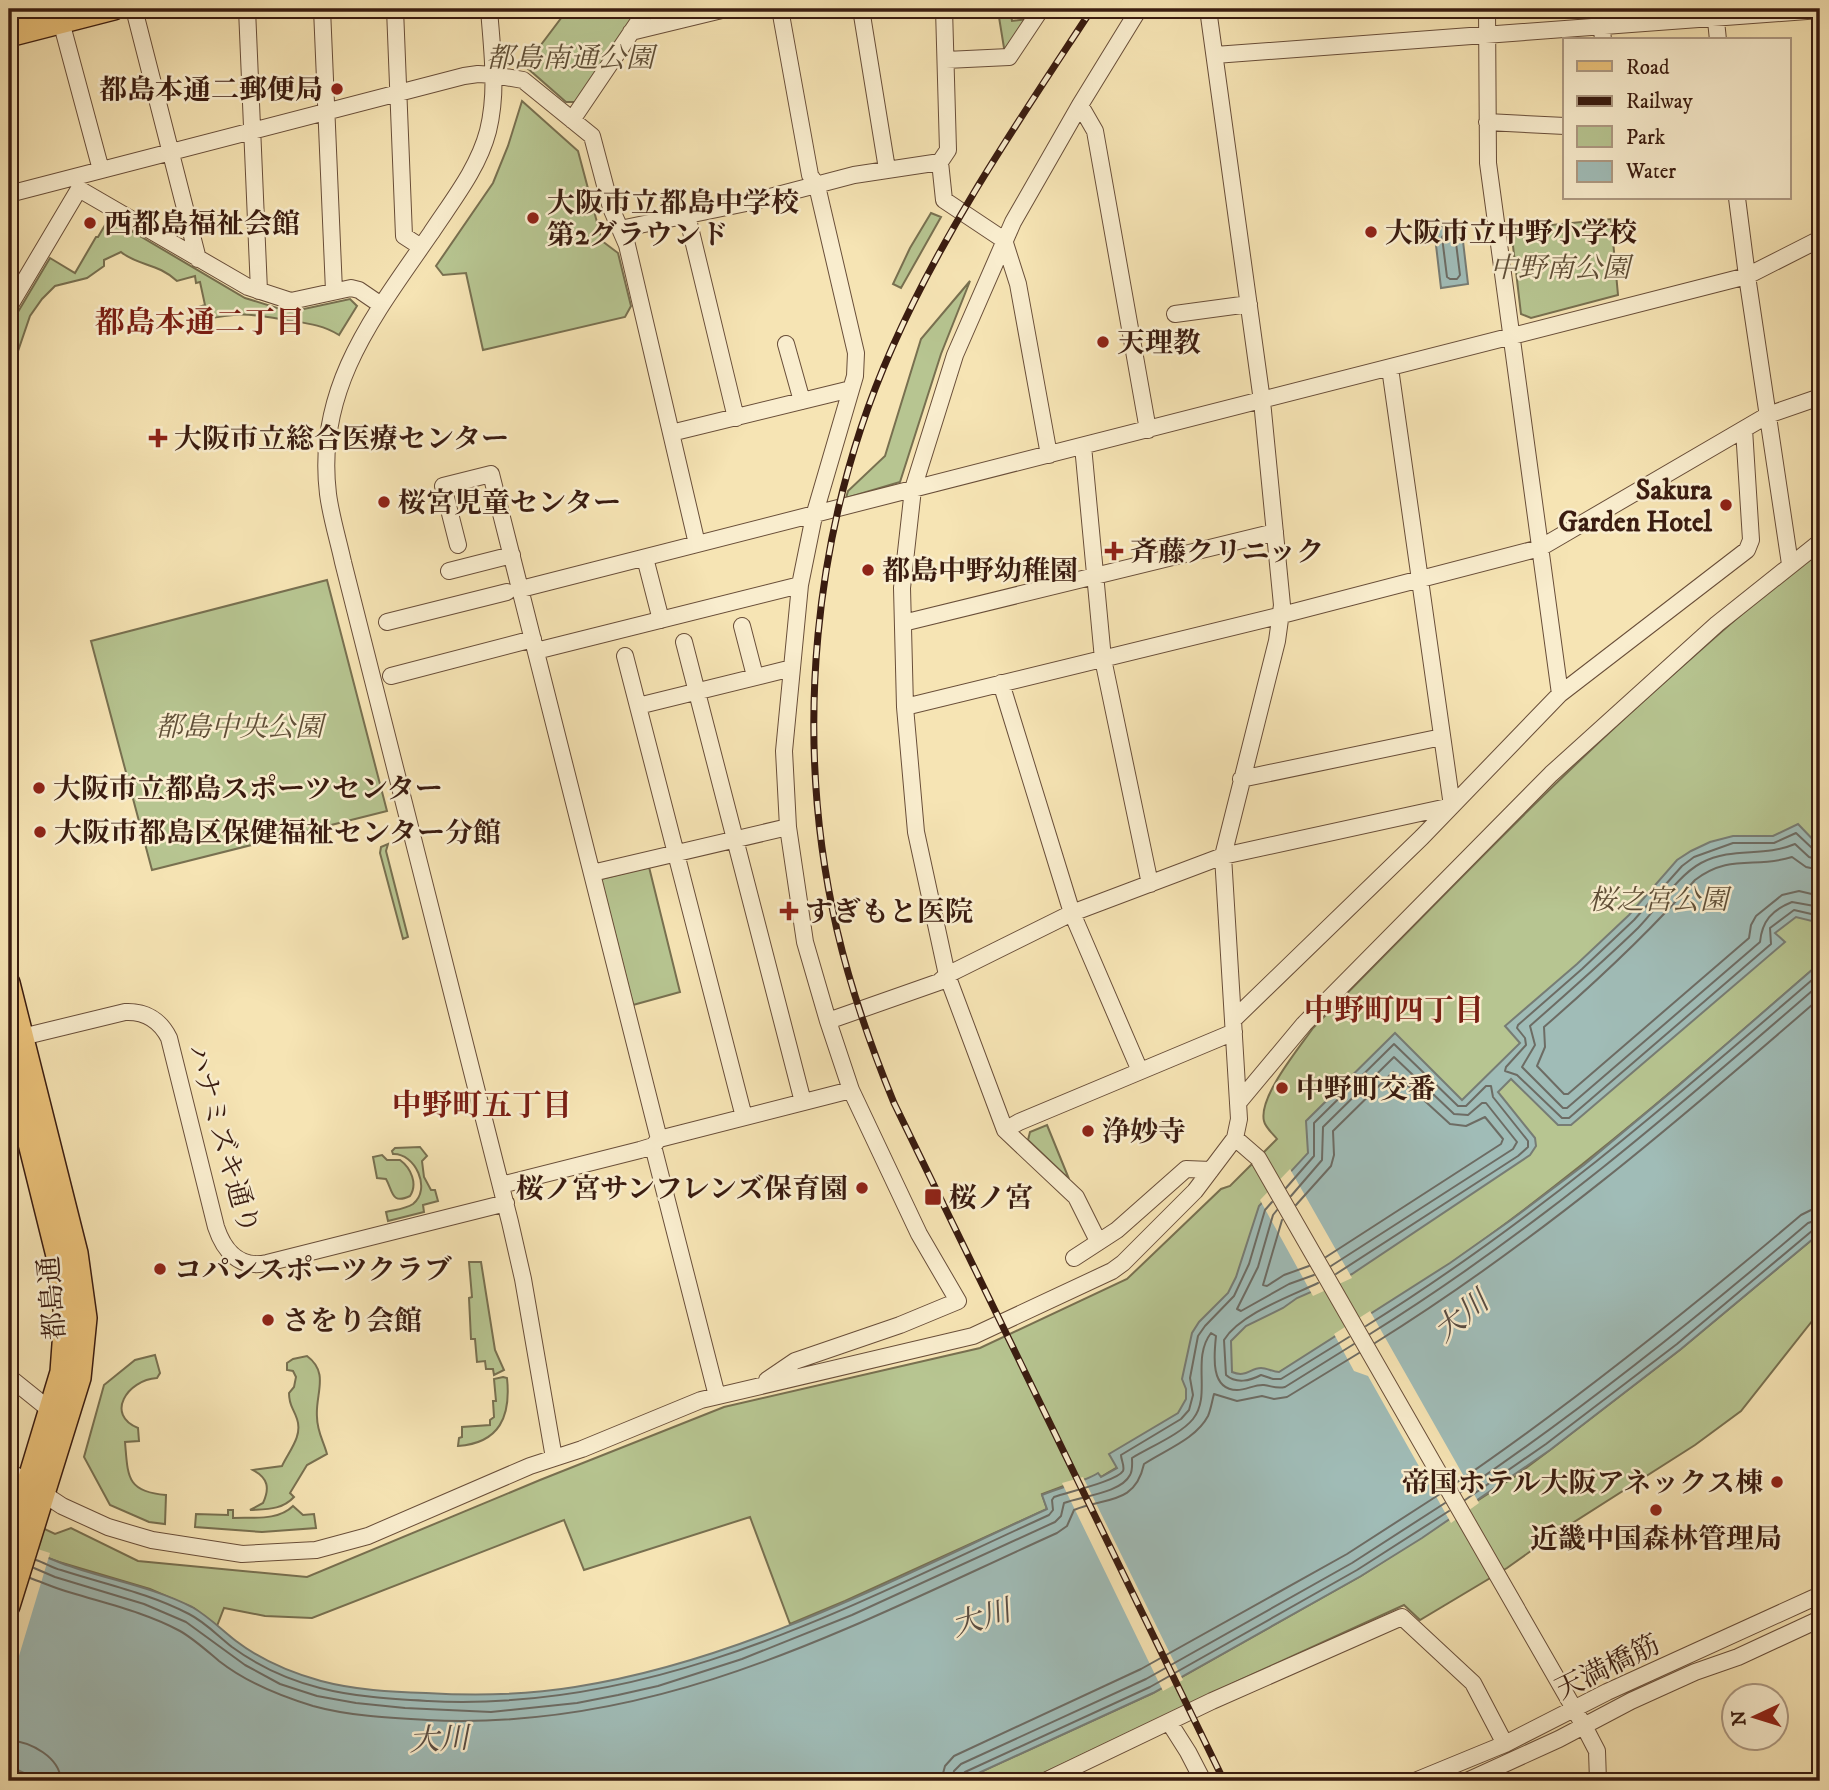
<svg xmlns="http://www.w3.org/2000/svg" width="1829" height="1790" viewBox="0 0 1829 1790" font-family="'IM FELL DW Pica','Noto Serif JP',serif">
  <style>
    .green { fill: #b7c591; stroke: #787050; stroke-width: 2 }
    .water { fill: #a0bcb7; stroke: #777c74; stroke-width: 2 }
    .pier { fill: #f6e4b4 }
    .lines { fill: none; stroke-linecap: round; stroke-linejoin: round }
    .shore { stroke: #6d6c64; stroke-width: 2 }
    .minor-casing { stroke: #694e39; stroke-width: 18 }
    .major-casing { stroke: #3a1c10; stroke-width: 24 }
    .minor { stroke: #f9edce; stroke-width: 16 }
    .major { stroke: #ebc27a; stroke-width: 21 }
    .rail-casing { stroke: #3a1c10; stroke-width: 7 }
    .rail { stroke: #f9edce; stroke-width: 4.5; stroke-dasharray: 13; stroke-linecap: butt }
    .poi-dot { fill: #8f2418; stroke: #f9edce; stroke-width: 2.5 }
    .labels { text-anchor: middle; stroke-width: 5; stroke-linejoin: round; paint-order: stroke }
    .park-label { font-size: 28px; font-style: italic; fill: #604f37; stroke: #f9edce }
    .poi-label { font-size: 28px; font-weight: bold; fill: #3a1c10; stroke: #f9edce; text-anchor: start }
    .street-label { font-size: 28px; fill: #3a1c10; stroke: #f9edce }
    .neighbourhood-label { font-size: 30px; font-weight: bold; fill: #7a1f14; stroke: #f9edce }
    .water-label { font-size: 30px; font-style: italic; fill: #594c42; stroke: #f9edce }
  </style>
  <rect width="100%" height="100%" fill="#f6e4b4"/>
  <filter id="stains"><feTurbulence type="fractalNoise" baseFrequency=".00286" numOctaves="4"/><feColorMatrix values="0 0 0 0 .2 0 0 0 0 .09 0 0 0 0 .02 0 0 0 .5 -.17"/></filter>
  <radialGradient id="worn" r=".72"><stop offset=".6" stop-color="#630" stop-opacity="0"/><stop offset="1" stop-color="#630" stop-opacity=".3"/></radialGradient>
  <path class="green" d="M 568,9 L 640,9 L 577,102 L 566,102 L 525,66 Z
    M 991,9 L 1010,9 L 1012,21 L 1028,19 L 1005,54 L 998,11 L 991,11 Z
    M 522,101 L 578,151 L 602,241 L 618,253 L 631,306 L 625,317 L 483,350 L 466,273 L 443,275 L 436,266 L 493,183 L 508,146 Z
    M 931,213 L 941,217 L 901,288 L 893,284 L 910,248 Z
    M 111,219 L 245,298 L 290,312 L 350,299 L 357,306 L 339,335 C 320,323 301,323 280,319 C 248,313 235,313 203,320 L 199,307 L 205,305 L 200,282 L 196,283 L 195,276 L 177,281 C 158,263 138,266 121,252 L 104,260 L 104,266 L 87,278 L 55,286 L 42,299 L 30,316 L 17,354 L 9,358 L 9,327 L 50,258 L 75,273 L 96,237 L 98,237 L 105,225 L 107,227 Z
    M 1611,219 L 1618,295 L 1531,318 L 1521,314 L 1511,229 Z
    M 970,281 L 941,354 L 900,482 L 846,498 L 848,491 L 885,456 L 921,339 Z
    M 1820,552 L 1820,963 C 1701,1067 1583,1170 1454,1261 C 1341,1340 1219,1407 1101,1477 L 1098,1474 L 1088,1479 L 1077,1481 L 1042,1494 L 1047,1509 L 845,1601 L 790,1624 L 750,1517 L 584,1570 L 564,1520 L 312,1618 L 265,1616 L 224,1608 L 217,1626 L 194,1608 L 150,1589 L 59,1562 L 9,1544 L 9,1512 L 55,1534 L 71,1528 L 138,1561 L 307,1577 L 540,1480 L 724,1407 L 980,1348 L 1127,1279 L 1221,1189 L 1230,1186 L 1277,1139 C 1273,1134 1265,1127 1264,1121 C 1258,1097 1300,1047 1313,1028 C 1433,907 1550,783 1677,671 C 1723,630 1770,588 1820,552 Z
    M 327,580 L 387,811 L 152,870 L 91,641 Z
    M 388,844 L 386,851 L 408,937 L 403,939 L 380,853 L 381,847 Z
    M 649,867 L 680,992 L 633,1005 L 601,879 Z
    M 1047,1125 L 1069,1179 L 1028,1140 L 1030,1132 Z
    M 420,1147 L 427,1156 L 422,1161 L 424,1177 L 431,1190 L 435,1190 L 438,1201 L 423,1205 L 424,1212 L 388,1221 L 386,1212 C 394,1210 406,1209 413,1204 C 432,1189 415,1153 393,1154 L 392,1151 L 395,1148 Z
    M 382,1155 L 387,1160 L 400,1160 C 411,1168 418,1184 410,1196 C 391,1205 393,1191 386,1179 L 377,1178 L 373,1157 Z
    M 1820,1233 L 1820,1311 L 1741,1411 L 1695,1445 L 1549,1538 L 1507,1568 L 1420,1620 L 1404,1605 L 1238,1681 L 1027,1781 L 961,1781 L 1153,1693 L 1361,1576 L 1514,1477 L 1550,1450 L 1681,1349 Z
    M 469,1262 L 481,1262 L 495,1350 L 504,1370 L 494,1375 L 493,1369 L 486,1369 L 485,1361 L 477,1362 L 475,1339 L 471,1339 L 469,1298 L 472,1297 Z
    M 155,1355 L 160,1373 L 157,1378 C 127,1380 105,1415 138,1428 L 139,1441 L 125,1442 C 128,1476 126,1492 166,1495 L 165,1524 L 149,1522 L 110,1505 L 84,1457 L 104,1385 L 135,1360 Z
    M 307,1356 C 330,1373 315,1394 317,1417 C 317,1431 323,1440 327,1454 L 307,1465 L 290,1493 L 294,1497 C 282,1510 267,1509 250,1510 L 263,1503 C 270,1488 268,1478 253,1470 L 282,1466 C 289,1451 303,1436 297,1419 C 293,1407 289,1406 289,1393 L 294,1387 L 296,1377 L 293,1371 L 287,1370 L 287,1363 L 293,1359 Z
    M 503,1377 L 507,1378 C 511,1416 500,1443 458,1446 L 459,1438 L 462,1437 L 462,1427 L 490,1425 L 490,1420 L 494,1417 L 493,1401 L 496,1401 L 494,1379 Z
    M 293,1506 L 303,1515 L 314,1514 L 316,1528 L 262,1532 L 195,1527 L 196,1514 L 228,1515 L 228,1510 L 233,1510 L 233,1518 C 253,1517 278,1521 293,1506 Z"/>
  <path class="water" d="M 1461,224 L 1468,284 L 1441,288 L 1434,228 Z
    M 1798,824 L 1820,847 L 1817,900 L 1820,901 L 1820,923 L 1796,917 L 1775,933 L 1785,942 L 1571,1125 L 1558,1125 L 1511,1079 L 1498,1092 L 1535,1138 L 1536,1146 L 1530,1155 L 1352,1274 L 1297,1298 L 1283,1308 L 1246,1326 L 1231,1341 L 1232,1372 C 1246,1378 1250,1368 1261,1368 C 1267,1368 1273,1372 1279,1372 L 1450,1263 L 1511,1220 L 1584,1165 L 1677,1087 L 1820,963 L 1820,1233 L 1681,1349 L 1550,1450 L 1422,1538 L 1361,1576 L 1153,1693 L 961,1781 L 41,1781 L 9,1766 L 9,1544 C 27,1550 44,1556 61,1563 C 104,1579 151,1586 192,1607 C 208,1616 222,1630 236,1641 C 261,1660 292,1673 321,1681 C 355,1690 391,1692 426,1693 C 476,1696 526,1695 575,1687 C 742,1661 896,1578 1047,1509 L 1042,1495 C 1058,1488 1084,1482 1098,1473 L 1101,1477 L 1117,1468 L 1109,1454 L 1178,1413 L 1186,1399 L 1186,1389 L 1182,1379 L 1192,1333 L 1199,1322 L 1228,1293 L 1236,1277 L 1259,1206 L 1308,1153 L 1306,1121 L 1395,1033 L 1462,1100 L 1520,1043 L 1505,1026 L 1577,964 L 1629,915 L 1677,860 L 1691,851 L 1710,842 L 1733,836 L 1773,836 Z"/>
  <path class="pier" d="M 1290,1169 L 1352,1278 L 1313,1296 L 1260,1200 Z
    M 1370,1311 L 1479,1503 L 1451,1523 L 1368,1376 L 1354,1371 L 1334,1334 Z
    M 1083,1477 L 1183,1680 L 1163,1691 L 1062,1483 Z
    M 9,1540 L 50,1553 L 9,1689 Z"/>
  <g class="lines">
    <path class="shore" d="M 1446,233 L 1452,233 L 1455,235 L 1460,275 L 1457,279 L 1450,279 L 1447,277 L 1442,237 Z
      M 1820,851 L 1813,849 L 1796,833 L 1774,843 L 1733,843 L 1694,857 L 1682,866 L 1634,920 L 1582,969 L 1518,1025 L 1517,1028 L 1525,1038 L 1526,1045 L 1506,1067 L 1505,1071 L 1517,1075 L 1562,1118 L 1569,1118 L 1771,944 L 1770,928 L 1794,910 L 1820,916
      M 1820,860 L 1809,857 L 1795,844 C 1762,858 1734,846 1701,863 C 1677,876 1657,909 1638,928 C 1603,962 1566,994 1530,1026 L 1535,1045 L 1522,1067 L 1563,1108 L 1567,1108 L 1760,942 C 1762,921 1772,910 1792,902 L 1820,907
      M 1820,870 L 1806,867 L 1792,857 C 1755,869 1731,853 1695,880 C 1648,934 1597,981 1544,1027 L 1545,1047 L 1537,1066 L 1564,1094 L 1568,1094 L 1749,938 L 1751,925 L 1756,916 L 1782,895 L 1799,891 L 1820,896
      M 1286,1188 L 1314,1156 L 1314,1123 L 1394,1044 L 1458,1106 L 1466,1106 L 1486,1086 L 1491,1086 L 1493,1097 L 1528,1141 L 1528,1147 L 1518,1156 L 1336,1274
      M 1291,1196 L 1322,1160 L 1323,1127 L 1394,1057 L 1454,1114 L 1468,1115 L 1482,1103 L 1486,1103 L 1517,1142 L 1513,1149 L 1331,1266
      M 1296,1205 L 1331,1166 L 1334,1155 L 1333,1131 L 1393,1072 L 1450,1124 L 1466,1126 L 1485,1117 L 1503,1139 L 1501,1144 L 1326,1257
      M 1277,1210 L 1273,1215 L 1258,1267 L 1237,1309 L 1241,1311 L 1289,1284 L 1314,1275
      M 1282,1220 L 1263,1285 L 1267,1286 L 1284,1275 L 1309,1266
      M 1318,1283 C 1291,1296 1240,1314 1224,1340 L 1226,1375 C 1236,1384 1250,1381 1261,1375 L 1273,1379 L 1281,1379 L 1349,1337
      M 1366,1326 C 1530,1224 1674,1099 1820,973
      M 1370,1334 C 1534,1232 1675,1110 1820,984
      M 1375,1343 C 1537,1242 1677,1122 1820,998
      M 1456,1483 C 1576,1401 1690,1309 1801,1215 L 1811,1210 L 1820,1209
      M 1461,1492 C 1582,1410 1697,1318 1808,1223 L 1820,1219
      M 1465,1500 L 1546,1444 L 1677,1344 L 1813,1230 L 1820,1228
      M 36,1560 C 45,1563 53,1568 61,1570 C 104,1584 149,1593 189,1614 C 205,1622 218,1636 232,1647 C 258,1666 289,1680 320,1688 C 355,1697 392,1699 428,1701 C 657,1713 847,1607 1049,1515 L 1053,1510 L 1052,1500 L 1054,1497 C 1068,1492 1117,1481 1123,1471 C 1125,1466 1121,1460 1121,1455 L 1181,1419 L 1189,1410 L 1193,1395 L 1190,1378 L 1198,1336 L 1205,1326 L 1234,1296 L 1249,1264 L 1265,1210 L 1272,1202
      M 34,1568 L 55,1577 L 144,1604 L 186,1622 L 245,1665 L 280,1684 L 317,1696 L 356,1703 L 405,1708 L 491,1712 L 577,1703 L 618,1695 L 658,1686 L 742,1659 L 852,1615 L 1055,1522 L 1061,1516 L 1064,1503 C 1082,1496 1121,1493 1130,1475 C 1133,1470 1132,1463 1132,1458 C 1150,1447 1181,1434 1193,1419 C 1212,1395 1191,1359 1211,1333 L 1216,1336 C 1214,1355 1210,1390 1237,1390 C 1246,1390 1256,1384 1264,1385 C 1272,1386 1276,1389 1285,1387 L 1354,1344
      M 30,1578 C 44,1583 57,1589 72,1593 C 108,1604 147,1613 180,1631 C 194,1639 207,1651 219,1661 C 247,1683 280,1696 313,1706 C 349,1716 390,1718 427,1720 C 660,1732 851,1626 1057,1533 L 1067,1526 L 1074,1510 C 1106,1497 1135,1505 1144,1464 C 1165,1450 1196,1439 1208,1416 C 1211,1409 1212,1401 1214,1394 L 1237,1401 L 1262,1396 L 1274,1399 L 1287,1397 L 1359,1353
      M 9,1740 C 31,1742 60,1757 61,1781
      M 941,1781 L 945,1766 L 954,1756 L 1141,1669 L 1347,1554 L 1440,1494
      M 952,1781 L 954,1771 L 961,1764 L 1146,1679 L 1352,1563 L 1445,1503
      M 960,1781 L 961,1776 L 965,1772 L 1150,1687 L 1357,1570 L 1449,1511"/>
    <g class="minor-casing">
      <path id="minor" d="M 134,9 L 198,259
        M 247,9 L 259,291
        M 322,9 L 334,291
        M 395,9 L 404,236 L 421,247
        M 489,9 C 492,50 498,91 488,131 C 478,169 452,201 431,233 C 375,314 315,388 328,494 C 331,517 338,539 343,562 L 510,1222 L 523,1279 L 554,1458
        M 861,9 L 887,169
        M 944,9 L 948,150 L 940,162 L 944,200 L 1004,240 L 1018,284 L 1049,455
        M 1487,9 L 1488,163 L 1560,694
        M 1600,9 L 1603,40
        M 1715,11 L 1718,40
        M 59,14 L 101,170
        M 631,32 L 726,9
        M 1215,55 L 1820,10
        M 946,60 L 1009,57 L 1041,9
        M 1080,105 L 1095,131 L 1148,430
        M 572,120 L 647,9
        M 1487,122 L 1565,126
        M 9,194 L 464,76 L 478,74 L 494,75 L 523,80 L 592,136 L 611,208 L 627,245 L 697,544
        M 1737,198 L 1747,276 L 1790,564
        M 687,215 L 736,418
        M 620,229 L 751,202 L 854,175 L 940,162
        M 9,307 L 79,189 L 248,287 L 291,301 L 351,288 L 359,290 L 381,305
        M 1175,314 L 1249,304
        M 786,344 L 802,401
        M 671,433 L 851,389
        M 1083,446 L 1103,659 L 1150,884
        M 458,545 L 443,486 L 491,474 L 659,1139
        M 645,558 L 661,620
        M 449,571 L 512,555
        M 521,589 L 1747,276 L 1820,239
        M 387,622 L 507,592
        M 903,623 L 1275,532
        M 742,626 L 755,676
        M 684,642 L 803,1102
        M 536,651 L 800,585
        M 625,656 L 744,1117
        M 391,676 L 533,639
        M 1001,683 L 1072,913 L 1140,1071
        M 638,706 L 792,668
        M 905,707 L 1282,615 L 1540,548 L 1768,415 L 1820,397
        M 1241,779 L 1442,737
        M 592,873 L 788,827
        M 1233,1020 L 1422,837 L 1560,694 L 1747,550 L 1751,540 L 1744,429
        M 828,1021 L 939,982 L 947,975 L 1072,913 L 1223,856 L 1452,806 L 1390,368
        M 9,1043 L 22,1037 L 125,1012 C 145,1011 160,1020 169,1038 L 216,1227 C 224,1251 239,1269 267,1263 L 506,1203
        M 1238,1103 L 1304,1024 L 1551,774 L 1717,624 L 1820,542
        M 1005,1130 L 1019,1122 L 1234,1032
        M 1235,1138 L 1258,1158 L 1584,1726 L 1597,1751 L 1598,1781
        M 653,1146 L 717,1396
        M 501,1185 L 640,1150 L 653,1146 L 659,1139 L 851,1090
        M 1098,1241 L 1076,1197 L 1005,1130 L 947,975 L 916,832 L 905,707 L 902,588 L 913,489 L 955,355 L 1013,222 L 1080,105 L 1139,9
        M 1074,1258 L 1117,1230 L 1186,1169 L 1211,1170
        M 9,1377 L 50,1410
        M 767,1380 L 795,1361 L 900,1325 L 958,1301 L 919,1234 L 851,1090 L 828,1021 L 805,942 L 788,827 L 784,751 L 800,585 L 814,516 L 855,376 L 856,353 L 817,186 L 810,175 L 780,9
        M 9,1471 L 62,1506 L 108,1527 L 152,1540 L 242,1554 L 316,1550 L 368,1536 L 530,1466 L 582,1449 L 701,1400 L 973,1336 L 1112,1271 L 1123,1263 L 1195,1191 L 1235,1138 L 1239,1119 L 1223,856 L 1277,641 L 1282,605 L 1262,401 L 1208,9
        M 1169,1722 L 1188,1752 L 1203,1781
        M 1045,1781 L 1212,1701 L 1402,1617 L 1473,1683 L 1505,1744
        M 1415,1781 L 1505,1744 L 1607,1692 L 1820,1595
        M 1467,1781 L 1559,1739 L 1631,1701 L 1695,1672 L 1738,1657 L 1820,1619"/>
    </g>
    <g class="major-casing">
      <path id="major" d="M 9,20 L 53,9
        M 9,36 L 114,9
        M 9,983 L 77,1253 L 86,1318 L 80,1378 L 9,1606
        M 9,1063 L 57,1256 L 65,1317 L 61,1372 L 9,1544"/>
    </g>
    <use href="#minor" class="minor"/>
    <use href="#major" class="major"/>
    <g class="rail-casing">
      <path id="rail" d="M 1092,9 C 1020,119 945,228 892,348 C 812,528 793,739 837,930 C 851,990 871,1047 894,1103 L 1224,1781"/>
    </g>
    <use href="#rail" class="rail"/>
  </g>
  <g class="poi-dot">
    <circle cx="337" cy="89" r="7"/>
    <circle cx="533" cy="218" r="7"/>
    <circle cx="90" cy="223" r="7"/>
    <circle cx="1371" cy="232" r="7"/>
    <circle cx="1103" cy="342" r="7"/>
    <path d="M154.5 427.5h7v7h7v7h-7v7h-7v-7h-7v-7h7z"/>
    <circle cx="384" cy="502" r="7"/>
    <circle cx="1726" cy="505" r="7"/>
    <path d="M1110.5 540.5h7v7h7v7h-7v7h-7v-7h-7v-7h7z"/>
    <circle cx="868" cy="570" r="7"/>
    <circle cx="39" cy="788" r="7"/>
    <circle cx="40" cy="832" r="7"/>
    <path d="M785.5 900.5h7v7h7v7h-7v7h-7v-7h-7v-7h7z"/>
    <circle cx="1282" cy="1088" r="7"/>
    <circle cx="1088" cy="1131" r="7"/>
    <circle cx="862" cy="1188" r="7"/>
    <rect x="924" y="1188" width="18" height="18" rx="3.5"/>
    <circle cx="160" cy="1269" r="7"/>
    <circle cx="268" cy="1320" r="7"/>
    <circle cx="1777" cy="1482" r="7"/>
    <circle cx="1656" cy="1510" r="7"/>
  </g>
  <g class="labels">
    <g class="park-label">
      <text x="570" y="67">都島南通公園</text>
      <text x="1560" y="277">中野南公園</text>
      <text x="239" y="736">都島中央公園</text>
      <text x="1658" y="909">桜之宮公園</text>
    </g>
    <g class="poi-label">
      <text x="323" y="99" text-anchor="end">都島本通二郵便局</text>
      <text x="547" y="212">大阪市立都島中学校<tspan x="547" dy="32">第2グラウンド</tspan></text>
      <text x="104" y="233">西都島福祉会館</text>
      <text x="1385" y="242">大阪市立中野小学校</text>
      <text x="1117" y="352">天理教</text>
      <text x="174" y="448">大阪市立総合医療センター</text>
      <text x="1712" y="499" text-anchor="end">Sakura<tspan x="1712" dy="32">Garden Hotel</tspan></text>
      <text x="398" y="512">桜宮児童センター</text>
      <text x="1130" y="561">斉藤クリニック</text>
      <text x="882" y="580">都島中野幼稚園</text>
      <text x="53" y="798">大阪市立都島スポーツセンター</text>
      <text x="54" y="842">大阪市都島区保健福祉センター分館</text>
      <text x="805" y="921">すぎもと医院</text>
      <text x="1296" y="1098">中野町交番</text>
      <text x="1102" y="1141">浄妙寺</text>
      <text x="848" y="1198" text-anchor="end">桜ノ宮サンフレンズ保育園</text>
      <text x="949" y="1207">桜ノ宮</text>
      <text x="174" y="1279">コパンスポーツクラブ</text>
      <text x="282" y="1330">さをり会館</text>
      <text x="1763" y="1492" text-anchor="end">帝国ホテル大阪アネックス棟</text>
      <text x="1656" y="1548" text-anchor="middle">近畿中国森林管理局</text>
    </g>
    <g class="street-label">
      <text transform="translate(224 1139) rotate(74)" y="10">ハナミズキ通り</text>
      <text transform="translate(51 1298) rotate(-95)" y="10">都島通</text>
      <text transform="translate(1607 1666) rotate(-26)" y="10">天満橋筋</text>
    </g>
    <g class="neighbourhood-label">
      <text x="200" y="332">都島本通二丁目</text>
      <text x="1394" y="1020">中野町四丁目</text>
      <text x="482" y="1115">中野町五丁目</text>
    </g>
    <g class="water-label">
      <text transform="translate(1461 1316) rotate(-39)" y="10">大川</text>
      <text transform="translate(981 1618) rotate(-17)" y="10">大川</text>
      <text transform="translate(439 1739) rotate(-3)" y="10">大川</text>
    </g>
  </g>
  <rect width="1829" height="1790" fill="none" stroke="#f6e4b4" stroke-width="35"/>
  <rect x="10" y="10" width="1808" height="1769" fill="none" stroke="#3a1c10" stroke-width="3.5"/>
  <rect x="18" y="18" width="1794" height="1755" fill="none" stroke="#3a1c10" stroke-width="2"/>
  <rect x="1563" y="38" width="228" height="161" fill="#f9edce" stroke="#ad9982" stroke-width="2"/>
  <rect x="1577" y="61" width="35" height="10" fill="#ebc27a" stroke="#ad9982" stroke-width="2"/>
  <text x="1626" y="74" font-size="21" fill="#3a1c10">Road</text>
  <rect x="1577" y="96" width="35" height="10" fill="#3a1c10" stroke="#ad9982" stroke-width="2"/>
  <text x="1626" y="108" font-size="21" fill="#3a1c10">Railway</text>
  <rect x="1577" y="126" width="35" height="21" fill="#b7c591" stroke="#ad9982" stroke-width="2"/>
  <text x="1626" y="144" font-size="21" fill="#3a1c10">Park</text>
  <rect x="1577" y="161" width="35" height="21" fill="#a0bcb7" stroke="#ad9982" stroke-width="2"/>
  <text x="1626" y="178" font-size="21" fill="#3a1c10">Water</text>
  <g transform="translate(1755 1717) rotate(266)"><circle r="33" fill="#f9edce" stroke="#ad9982" stroke-width="2"/>
  <path d="M0-5L12 26L0 18L-12 26Z" fill="#8f2418"/>
  <text y="-10" font-size="19" font-weight="bold" text-anchor="middle" fill="#3a1c10">N</text>
  </g>
  <rect width="100%" height="100%" filter="url(#stains)"/>
  <rect width="100%" height="100%" fill="url(#worn)"/>
</svg>
